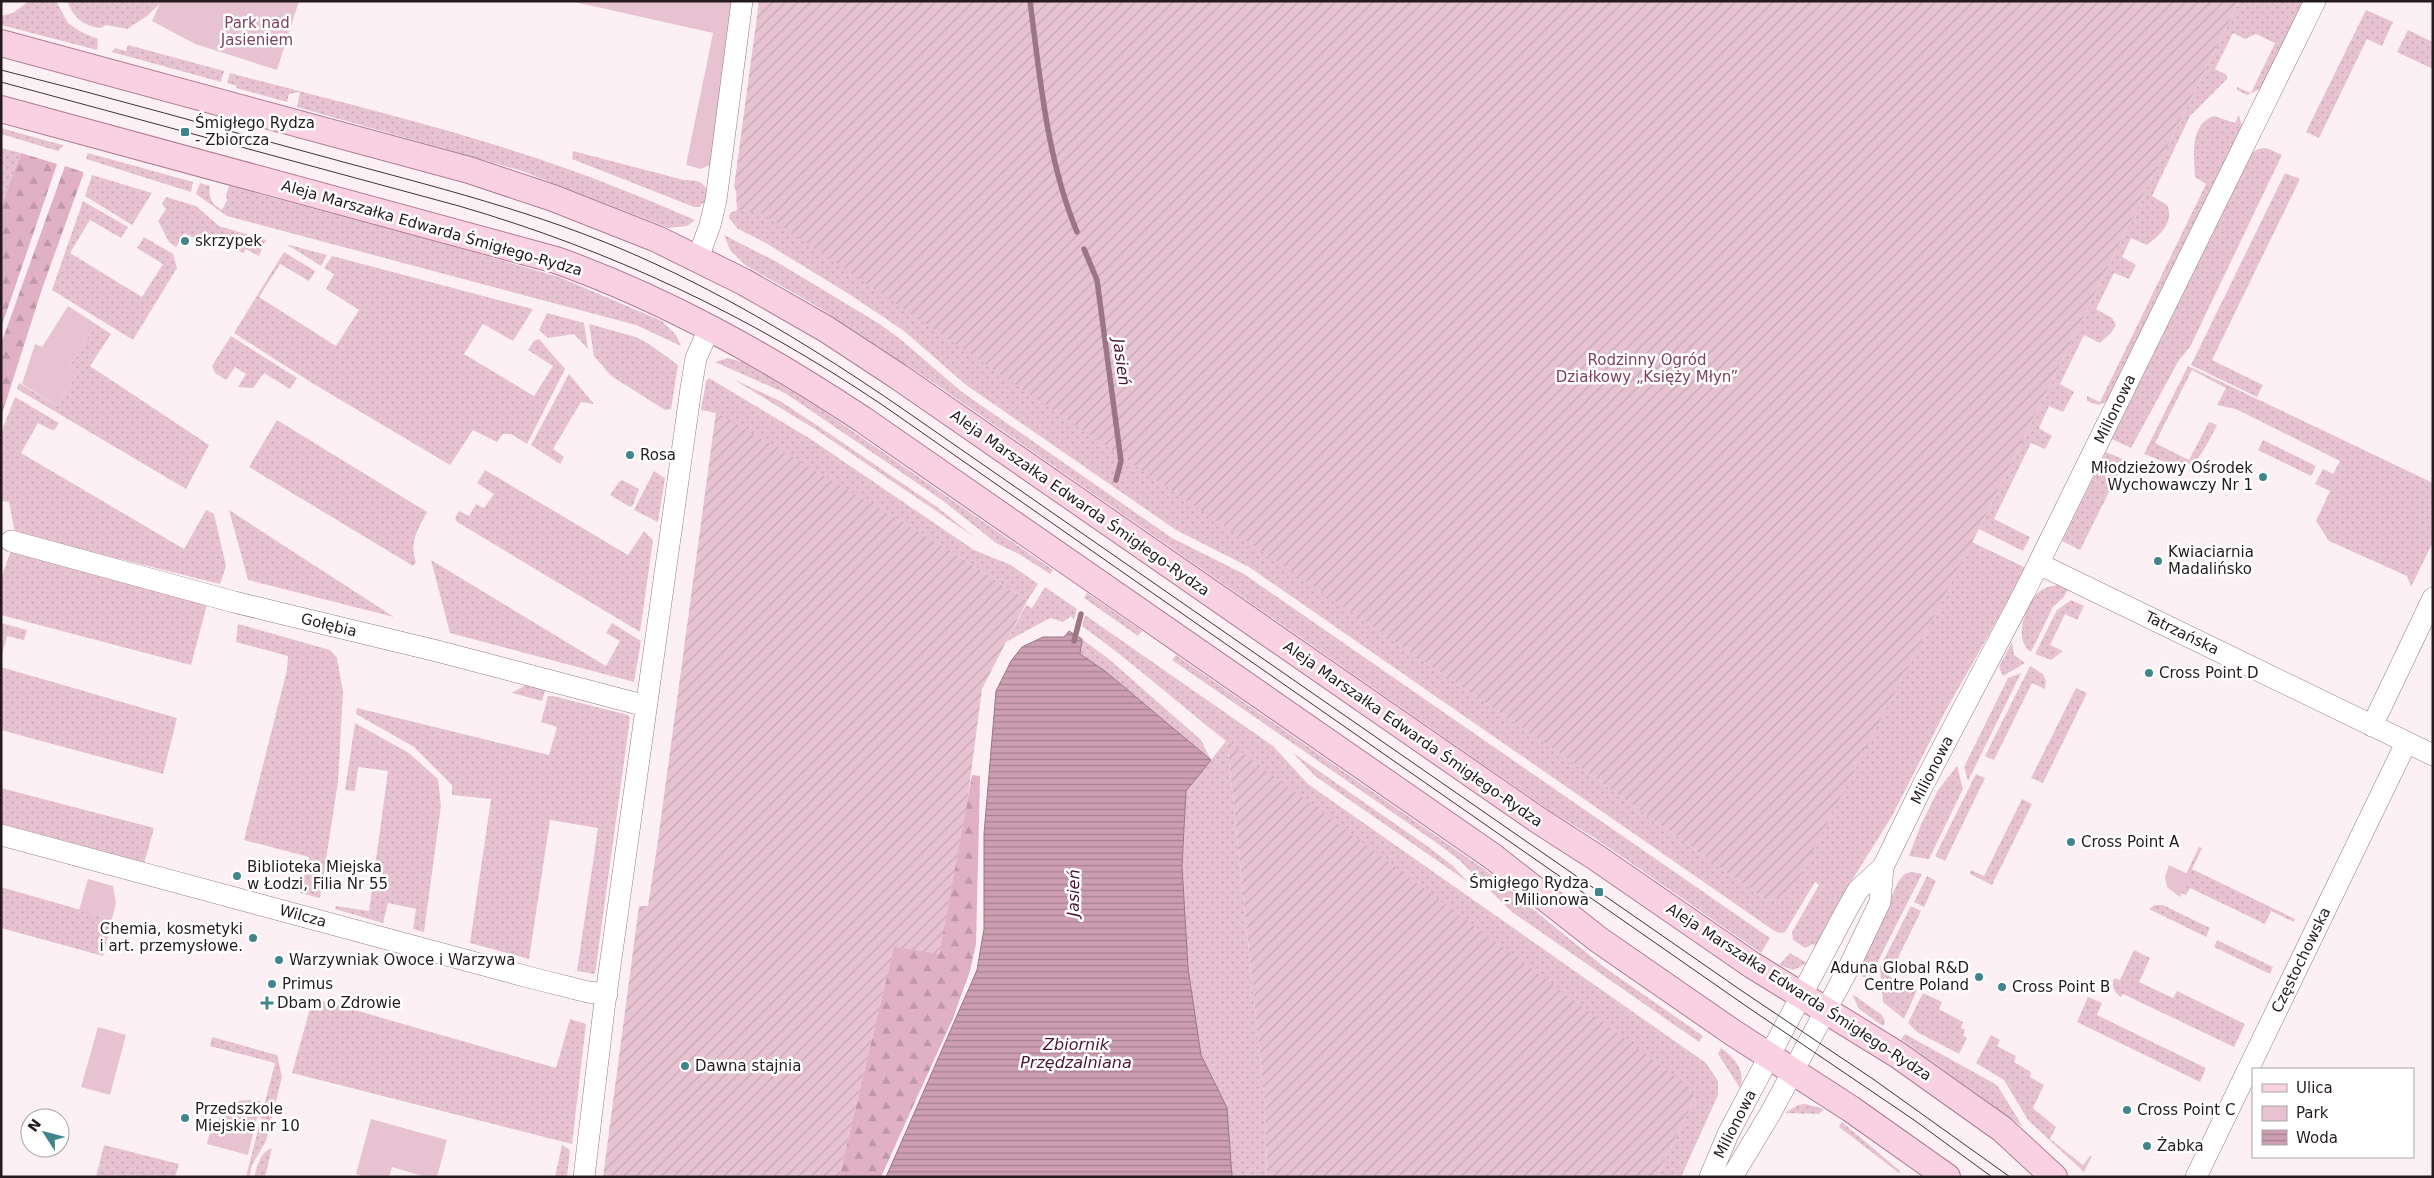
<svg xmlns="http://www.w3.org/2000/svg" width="2434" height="1178" viewBox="0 0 2434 1178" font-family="'DejaVu Sans',sans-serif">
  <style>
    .grass { fill: url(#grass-dots) }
    .forest { fill: url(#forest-firs) }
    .park { fill: #e7c3d1 }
    .garden { fill: url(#garden-furrows) }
    .water { fill: url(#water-rules); stroke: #9b7785 }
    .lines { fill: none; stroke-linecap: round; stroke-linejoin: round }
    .stream { stroke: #9b7785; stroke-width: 5.5 }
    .minor-casing { stroke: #947a84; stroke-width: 22 }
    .major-casing { stroke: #ad7d91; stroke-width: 28 }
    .minor { stroke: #fff; stroke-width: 21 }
    .major { stroke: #fad1e2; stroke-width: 26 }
    .tram { stroke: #3d3337; stroke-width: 1 }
    .poi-dot { fill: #3f868c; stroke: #fff; stroke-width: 2 }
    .labels { text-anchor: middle; stroke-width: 5; stroke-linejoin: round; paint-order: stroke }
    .park-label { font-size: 15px; fill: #7e405d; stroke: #fff }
    .poi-label { font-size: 15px; fill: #251b1f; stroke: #fff; text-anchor: start }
    .street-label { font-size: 15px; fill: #251b1f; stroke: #fff }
    .water-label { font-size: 16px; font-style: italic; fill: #4d1431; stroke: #fff }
  </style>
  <defs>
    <pattern id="grass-dots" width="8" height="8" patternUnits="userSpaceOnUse" patternTransform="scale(1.25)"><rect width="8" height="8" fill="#e7c3d1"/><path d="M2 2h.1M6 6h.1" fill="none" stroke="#c6a7b3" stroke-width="1.8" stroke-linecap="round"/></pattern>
    <pattern id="forest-firs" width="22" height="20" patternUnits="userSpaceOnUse" patternTransform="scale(1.25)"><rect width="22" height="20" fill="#e0b0c4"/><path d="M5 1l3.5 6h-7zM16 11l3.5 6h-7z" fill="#c097a8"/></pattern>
    <pattern id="garden-furrows" width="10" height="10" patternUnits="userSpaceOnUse" patternTransform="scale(1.25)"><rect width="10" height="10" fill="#e7c3d1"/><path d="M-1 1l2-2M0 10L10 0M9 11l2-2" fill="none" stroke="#c6a7b3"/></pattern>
    <pattern id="water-rules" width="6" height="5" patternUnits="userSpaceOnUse" patternTransform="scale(1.25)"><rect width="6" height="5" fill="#cd9eb1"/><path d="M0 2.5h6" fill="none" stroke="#a6808f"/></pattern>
  </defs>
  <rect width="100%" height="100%" fill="#fcf0f5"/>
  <path class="grass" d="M 29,1 L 56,1 L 68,23 L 81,32 L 98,39 L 97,50 L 1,25 L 1,16 L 13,13 Z
    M 67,1 L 163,1 L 147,16 L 127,29 L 106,25 L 101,28 C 83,26 74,18 67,1 Z
    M 2239,1 L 2304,1 L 2261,88 L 2247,95 L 2237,90 L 2237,87 L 2251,93 L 2275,43 L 2256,34 L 2245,39 L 2233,33 L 2215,69 L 2227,75 L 2227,79 L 2190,116 L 2152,196 L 2167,205 C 2175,222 2159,236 2147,245 L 2131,238 L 2122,257 L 2136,265 L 2129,279 L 2114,273 L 2096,309 L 2112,318 L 2116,325 L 2111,333 L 2100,343 L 2084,335 L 2060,384 L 2074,392 L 2063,412 L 2049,406 L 2039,428 L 2052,436 L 2045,449 L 2031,443 L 1994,519 L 2030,537 L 2023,551 L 1979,529 Z
    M 2366,10 L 2393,22 L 2382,46 L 2367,39 L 2319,138 L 2306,132 Z
    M 2408,30 L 2433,42 L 2433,69 L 2397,52 Z
    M 128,45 L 224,71 L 221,82 L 112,52 L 115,48 L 126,51 Z
    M 230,73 C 331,100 433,124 533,157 C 588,175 642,197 695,220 L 687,226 L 669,228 L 519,170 L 297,107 L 300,92 L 289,94 L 287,102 L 236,88 L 237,86 L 227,83 Z
    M 2239,115 L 2242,126 L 2106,402 L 2098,405 L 2087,401 L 2087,396 L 2100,402 L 2206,184 L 2195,177 C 2194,157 2189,124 2214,116 L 2235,123 Z
    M 1,128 L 55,143 L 64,145 L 58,151 L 1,134 Z
    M 1,148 L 21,153 L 1,206 Z
    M 2266,148 L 2282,155 L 2190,347 L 2179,360 L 2131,448 L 2112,439 L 2252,153 L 2258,149 Z
    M 77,150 L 193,182 L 191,192 L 86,159 L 88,153 Z
    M 573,151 L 684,180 C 704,180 709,185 707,205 L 702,203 L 700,207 L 694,207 L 572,159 Z
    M 2285,173 L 2300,179 L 2212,360 L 2263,385 L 2257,397 L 2191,365 Z
    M 92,175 L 152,193 L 132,225 L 85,196 Z
    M 200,183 L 210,186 C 208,197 212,205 222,210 L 227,200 L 226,195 L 229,186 L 428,239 L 559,277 L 662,321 L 676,335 L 681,346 L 636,325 L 227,216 L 196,194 Z
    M 166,197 L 196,206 L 219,226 L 263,239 L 266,240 L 259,256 L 246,249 L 243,253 L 205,233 L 200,241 L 184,233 L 176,247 L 169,242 L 158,221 L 166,209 L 162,204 Z
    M 83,201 L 128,227 L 121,238 L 90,220 L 70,253 L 142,297 L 163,264 L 137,248 L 144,237 L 173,254 L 177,268 L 133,340 L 52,290 Z
    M 737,210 L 762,212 L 1564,756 L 1766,900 L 1789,896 L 1972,542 L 2024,567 L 2025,571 L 1946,710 L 1892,816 L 1849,885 L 1817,947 L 1813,944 L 1805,948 L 1793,940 L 1792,932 L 1819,885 L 1815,882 L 1785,932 L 1779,933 L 1773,930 L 1249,567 L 1176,530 L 966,385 L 904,331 L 849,294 L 764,242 L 738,229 L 729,218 L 730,213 Z
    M 724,235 L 777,262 L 878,323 L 899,338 L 962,392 L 1172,538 L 1244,574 L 1770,938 L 1761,953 L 1595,838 L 1553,813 L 937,385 L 818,307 L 745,265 L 730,250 Z
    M 286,244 L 327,255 L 321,266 Z
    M 284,252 L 315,271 L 309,281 L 280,264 L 259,297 L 336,346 L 359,310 L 326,289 L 334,274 L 324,268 L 332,256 L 533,309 L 513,341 L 483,324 L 464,354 L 534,396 L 553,366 L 528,350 L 534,341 L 539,339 L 565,369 L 527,444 L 511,434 L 503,434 L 497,442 L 473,430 L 450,465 L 312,383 L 234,333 Z
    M 547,313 L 584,323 L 588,349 L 574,334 L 548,338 L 539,330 Z
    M 96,324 L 111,334 L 90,366 L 209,445 L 186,489 L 17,389 L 19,383 L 57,406 L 79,371 L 70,365 Z
    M 589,324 L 636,337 L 649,344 L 678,365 L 671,409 L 665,410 L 611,376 L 594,356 Z
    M 231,336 L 297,378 L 290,389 L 264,373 L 253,388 L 238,387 L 246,374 L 235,367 L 226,380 L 215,373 L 212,366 Z
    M 728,358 L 746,363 L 825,412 L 1053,570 L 1050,574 L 1019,554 L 996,543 L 942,500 L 785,393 L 715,362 Z
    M 2188,366 L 2433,483 L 2433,542 L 2411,587 L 2407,576 L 2329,541 L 2316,521 L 2330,491 L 2315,484 L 2323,469 L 2333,474 L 2340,461 L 2236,409 L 2217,405 L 2226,388 L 2192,370 L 2155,443 L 2189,460 L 2209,422 L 2217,425 C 2194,470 2193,474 2144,454 Z
    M 569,374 L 594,404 L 581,402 L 553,449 L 564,457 L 560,464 L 531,445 Z
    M 709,378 L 809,438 L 974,550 L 1011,565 L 1038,584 L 1027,601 L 948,549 L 716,413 L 701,410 L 706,381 Z
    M 733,379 L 780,401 L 827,432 L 937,507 L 976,538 L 815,429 Z
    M 15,397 L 59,423 L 54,431 L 38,423 L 21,453 L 184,549 L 206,510 L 214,514 L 226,566 L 220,584 L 15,533 L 9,502 L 1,501 L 1,433 Z
    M 277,420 L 427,512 C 418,529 409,542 416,562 L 413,566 L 249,467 Z
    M 2263,440 L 2316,466 L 2311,476 L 2258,450 Z
    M 2106,452 L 2125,460 L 2080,550 L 2062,541 Z
    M 485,470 L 628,555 L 644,531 L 653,540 L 640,632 L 457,522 L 455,518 L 459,511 L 469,516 L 476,504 L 484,508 L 494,494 L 477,483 Z
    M 654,471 L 665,478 L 658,522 L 634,510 Z
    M 622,480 L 639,489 L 633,505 L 630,507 L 610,495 L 619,482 Z
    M 229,510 L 394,617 L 248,580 Z
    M 12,548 L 208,601 L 191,665 L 1,615 L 1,578 Z
    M 431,560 L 606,666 L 620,641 L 606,633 L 612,623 L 641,641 L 634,682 L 450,633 Z
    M 2058,585 L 2069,588 L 2063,598 L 2053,607 L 2031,652 C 2013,640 2025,608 2036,595 C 2041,588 2050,586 2058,585 Z
    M 1045,587 L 1077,609 L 1074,620 L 1071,616 L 1063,622 L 1050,618 L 1006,642 L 1026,605 L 1032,608 Z
    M 1087,593 L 1142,631 L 1138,636 L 1084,598 Z
    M 2071,600 L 2084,606 L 2077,620 L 2065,614 L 2050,645 L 2063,651 L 2051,660 L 2035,654 L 2057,610 Z
    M 1085,615 L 1273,746 L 1308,784 L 1706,1063 L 1718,1081 L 1718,1095 L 1681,1177 L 1657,1177 L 1695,1098 L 1227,742 L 1265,1105 L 1267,1177 L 1232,1177 L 1227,1108 L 1201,1055 L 1188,968 L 1182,866 L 1186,790 L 1211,760 L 1105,671 L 1080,654 L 1082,639 L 1110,660 L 1201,740 L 1211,760 L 1226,741 C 1178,703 1132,662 1082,626 Z
    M 1,623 L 27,630 L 24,640 L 7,636 L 1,658 Z
    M 238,624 L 330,650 L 337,658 L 343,692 L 338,782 L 320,898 L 300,893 L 309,857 L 244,840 L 287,670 L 288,656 L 236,642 Z
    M 2012,642 L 2014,655 L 2025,663 L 2003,676 L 1999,667 Z
    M 1176,655 L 1484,869 L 1604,967 L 1703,1036 L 1699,1042 L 1512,912 L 1458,859 L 1434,841 L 1172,660 Z
    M 2030,666 L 2043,674 L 2046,681 L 2045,689 L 2032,683 L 1994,760 L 1985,756 Z
    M 1,667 L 177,718 L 163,774 L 1,730 Z
    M 2021,673 L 1968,781 L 1964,767 L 2008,678 Z
    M 527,684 L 546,688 L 542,701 L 512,693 Z
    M 2076,688 L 2087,693 L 2043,783 L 2031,778 Z
    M 548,696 L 553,696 L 628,715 L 630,718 L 595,974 L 577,971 L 598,828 L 550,820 L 529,959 L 470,943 L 491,799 L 452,795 L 452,785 L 414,747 L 356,714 L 357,708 L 549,755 L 557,727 L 541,722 Z
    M 355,723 L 409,753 L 438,779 L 441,806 L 424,932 L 413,929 L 416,909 L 388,903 L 383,923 L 335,909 L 336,906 L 369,911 L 388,771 L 358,767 L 355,791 L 345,790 Z
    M 1293,753 L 1430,848 L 1453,866 L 1468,882 L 1315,776 Z
    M 1957,766 L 1963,789 L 1929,859 L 1909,856 L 1920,827 L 1938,790 Z
    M 1976,774 L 1985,778 L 1945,861 L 1935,856 Z
    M 1,788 L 154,828 L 144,864 L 1,825 Z
    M 2022,799 L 2032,804 L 1992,885 L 1970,874 L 1971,870 L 1984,876 Z
    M 2199,847 L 2202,848 L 2192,869 L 2295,919 L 2294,922 L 2271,911 L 2265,924 L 2190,888 L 2186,895 L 2181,893 L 2189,876 L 2186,874 Z
    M 1911,872 L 1922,874 L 1869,979 L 1856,974 L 1898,882 L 1904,874 Z
    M 1927,876 L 1936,881 L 1924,907 L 1914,902 Z
    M 1,887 L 112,919 L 103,956 L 1,928 Z
    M 2155,905 L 2163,905 L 2210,928 L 2206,937 L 2149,909 Z
    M 1911,906 L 1921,911 L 1889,976 L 1917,990 L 1904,1019 L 1883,1002 L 1880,967 Z
    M 2217,940 L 2273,967 L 2270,974 L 2214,947 Z
    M 2134,950 L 2150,958 L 2139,982 L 2173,998 L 2177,991 L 2245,1024 L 2234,1047 L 2123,994 L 2121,997 C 2114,992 2111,986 2114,978 L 2120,980 Z
    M 1790,953 L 1807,963 L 1794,970 L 1779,965 Z
    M 1923,993 L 1942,1002 L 1939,1009 L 1963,1022 L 1961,1028 L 1965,1030 L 1963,1035 L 1967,1038 L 1959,1054 L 1917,1032 L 1908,1023 Z
    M 1852,994 L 1882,1015 L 1885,1022 L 1883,1026 L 1859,1009 Z
    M 2088,997 L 2102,1003 L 2097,1015 L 2206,1068 L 2200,1082 L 2077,1022 Z
    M 313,998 L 556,1068 L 570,1019 L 586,1024 L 572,1144 L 292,1073 Z
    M 1905,1034 L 1997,1085 L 2023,1127 L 1901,1039 Z
    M 1991,1035 L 2000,1040 L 1997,1046 L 2016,1056 L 2014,1062 L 2031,1072 L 2030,1077 L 2044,1085 L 2033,1108 L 2056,1127 L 2050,1139 L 2083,1165 L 2090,1156 L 2092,1156 L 2084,1172 L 2028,1120 L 2004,1080 L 1976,1063 Z
    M 212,1037 L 277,1055 L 282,1077 L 266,1141 L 252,1165 L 249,1177 L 246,1177 L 275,1063 L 210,1046 Z
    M 1721,1048 C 1735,1058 1746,1071 1740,1088 L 1718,1054 Z
    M 1805,1104 L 1824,1109 L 1819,1114 L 1785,1113 L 1798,1105 Z
    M 1842,1122 L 1900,1171 L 1899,1173 L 1839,1127 Z
    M 104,1145 L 179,1164 L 175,1177 L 96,1177 Z
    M 562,1145 L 570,1150 L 567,1177 L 555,1177 Z
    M 272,1148 L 265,1177 L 254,1177 C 258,1165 260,1152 272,1148 Z"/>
  <path class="forest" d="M 21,153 L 57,164 L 1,328 L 1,206 Z
    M 65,166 L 83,172 L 83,175 L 42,289 L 1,417 L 1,344 Z
    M 972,775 L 980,776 L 976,944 L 970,971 L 953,1018 L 881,1177 L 839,1177 L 894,946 L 939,953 Z"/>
  <path class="park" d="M 161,1 L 299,1 L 277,70 L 195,44 L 152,21 Z
    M 570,1 L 735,1 L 710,165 L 701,169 L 686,165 L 713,33 Z
    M 68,306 L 96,324 L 70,365 L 79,371 L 57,406 L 22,384 L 35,344 L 42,347 Z
    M 2169,865 L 2190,875 L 2180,897 L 2167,887 L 2165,877 Z
    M 88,879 L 113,886 L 116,903 L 112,919 L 79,910 Z
    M 98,1027 L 126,1035 L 110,1095 L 81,1087 Z
    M 253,1100 L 261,1101 L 248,1155 L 207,1144 L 212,1122 L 218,1121 C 229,1103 232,1100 253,1100 Z
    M 371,1119 L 447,1140 L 437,1177 L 426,1177 L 392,1167 L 389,1177 L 366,1177 L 356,1174 Z"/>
  <path class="garden" d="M 759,1 L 2239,1 L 1979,529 L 1789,897 L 1766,900 L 1564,756 L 762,213 L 737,210 L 736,191 L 734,187 Z
    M 716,412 L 948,549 L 1027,601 L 982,689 L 967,804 L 939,954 L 894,947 L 839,1177 L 603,1177 L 639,906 L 648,906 L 658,840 Z
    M 1227,741 L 1687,1085 L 1695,1098 L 1657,1177 L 1267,1177 L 1265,1105 Z"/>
  <path class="water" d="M 1069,631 L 1082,639 L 1080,654 L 1105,671 L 1211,760 L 1186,791 L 1182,866 L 1188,968 L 1201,1055 L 1227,1108 L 1232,1177 L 886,1177 L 977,970 L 984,929 L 984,834 L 996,691 L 1011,661 L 1022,647 L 1043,637 L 1064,637 Z"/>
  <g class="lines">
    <path class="stream" d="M 1030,1 C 1040,78 1047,160 1077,232
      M 1084,249 L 1097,280 L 1121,461 L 1116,480
      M 1074,641 L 1081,614"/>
    <g class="minor-casing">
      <path id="minor" d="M 698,258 L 710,225 L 716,200 L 742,1
        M 11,541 L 234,602 L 437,651 L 646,706
        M 2039,564 L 2433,755
        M 2372,726 L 2433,598
        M 1,835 L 532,978 L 588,992 L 607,994
        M 584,1177 L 604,1009 L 691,388 L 696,358 L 710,327
        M 1710,1177 L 1728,1134 L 1846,911 L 1858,890 L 1883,867 L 1923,785 L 2026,589 L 2315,1
        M 1732,1177 L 1770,1114 L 1848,969 L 1880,902 L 1883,867
        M 2196,1177 L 2406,743"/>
    </g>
    <g class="major-casing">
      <path id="major" d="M 1,43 L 469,170 L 553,198 L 657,239 L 744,282 L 826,329 L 899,377 L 1538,820 L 1597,858 L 1752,965 L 1898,1055 L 2002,1129 L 2054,1177
        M 1,109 L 556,260 C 665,299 765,355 862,419 L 1492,856 L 1599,940 L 1732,1032 L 1851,1109 L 1947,1177"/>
    </g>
    <use href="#minor" class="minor"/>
    <use href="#major" class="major"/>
    <path class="tram" d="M 1,70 C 110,97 217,128 325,157 C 431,186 539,212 640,257 C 732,298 817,350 900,407 L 1742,991 L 1873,1079 L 2010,1177
      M 1,82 L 459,206 C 613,251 748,315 881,404 L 1746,1006 L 1914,1120 L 1992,1177"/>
  </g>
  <g class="poi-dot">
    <rect x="180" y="127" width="10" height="10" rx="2.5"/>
    <circle cx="185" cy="241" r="5"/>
    <circle cx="630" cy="455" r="5"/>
    <circle cx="2263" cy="477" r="5"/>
    <circle cx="2158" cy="561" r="5"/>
    <circle cx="2149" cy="673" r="5"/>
    <circle cx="2071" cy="842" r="5"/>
    <circle cx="237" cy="876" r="5"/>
    <rect x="1594" y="887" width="10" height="10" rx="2.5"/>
    <circle cx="253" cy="938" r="5"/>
    <circle cx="279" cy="960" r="5"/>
    <circle cx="1979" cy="977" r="5"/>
    <circle cx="272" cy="984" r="5"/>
    <circle cx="2002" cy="987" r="5"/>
    <path d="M264.5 995.5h5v5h5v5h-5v5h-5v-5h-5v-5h5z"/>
    <circle cx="685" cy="1066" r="5"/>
    <circle cx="2127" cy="1110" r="5"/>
    <circle cx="185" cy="1118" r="5"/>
    <circle cx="2147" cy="1146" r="5"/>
  </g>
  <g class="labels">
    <g class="park-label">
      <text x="257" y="28">Park nad<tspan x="257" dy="17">Jasieniem</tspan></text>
      <text x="1647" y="365">Rodzinny Ogród<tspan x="1647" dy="17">Działkowy „Księży Młyn”</tspan></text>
    </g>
    <g class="poi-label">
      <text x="195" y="128">Śmigłego Rydza<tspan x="195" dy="17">- Zbiorcza</tspan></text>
      <text x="195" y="246">skrzypek</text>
      <text x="640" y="460">Rosa</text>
      <text x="2253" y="473" text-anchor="end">Młodzieżowy Ośrodek<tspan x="2253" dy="17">Wychowawczy Nr 1</tspan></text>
      <text x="2168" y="557">Kwiaciarnia<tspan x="2168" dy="17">Madalińsko</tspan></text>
      <text x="2159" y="678">Cross Point D</text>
      <text x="2081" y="847">Cross Point A</text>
      <text x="247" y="872">Biblioteka Miejska<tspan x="247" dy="17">w Łodzi, Filia Nr 55</tspan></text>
      <text x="1589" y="888" text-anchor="end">Śmigłego Rydza<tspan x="1589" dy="17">- Milionowa</tspan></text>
      <text x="243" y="934" text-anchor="end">Chemia, kosmetyki<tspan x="243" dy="17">i art. przemysłowe.</tspan></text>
      <text x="289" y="965">Warzywniak Owoce i Warzywa</text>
      <text x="1969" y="973" text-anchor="end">Aduna Global R&amp;D<tspan x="1969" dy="17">Centre Poland</tspan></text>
      <text x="282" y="989">Primus</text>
      <text x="2012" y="992">Cross Point B</text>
      <text x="277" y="1008">Dbam o Zdrowie</text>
      <text x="695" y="1071">Dawna stajnia</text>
      <text x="195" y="1114">Przedszkole<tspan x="195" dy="17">Miejskie nr 10</tspan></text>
      <text x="2137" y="1115">Cross Point C</text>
      <text x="2157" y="1151">Żabka</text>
    </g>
    <g class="street-label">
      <text transform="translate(432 228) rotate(16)" y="5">Aleja Marszałka Edwarda Śmigłego-Rydza</text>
      <text transform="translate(2115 409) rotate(-64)" y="5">Milionowa</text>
      <text transform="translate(1080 503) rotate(35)" y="5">Aleja Marszałka Edwarda Śmigłego-Rydza</text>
      <text transform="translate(329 625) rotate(14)" y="5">Gołębia</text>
      <text transform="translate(2182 633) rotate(26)" y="5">Tatrzańska</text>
      <text transform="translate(1413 734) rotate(35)" y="5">Aleja Marszałka Edwarda Śmigłego-Rydza</text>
      <text transform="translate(1932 770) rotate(-63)" y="5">Milionowa</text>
      <text transform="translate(303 916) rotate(15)" y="5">Wilcza</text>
      <text transform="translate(2301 960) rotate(-64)" y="5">Częstochowska</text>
      <text transform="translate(1799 992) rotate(33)" y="5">Aleja Marszałka Edwarda Śmigłego-Rydza</text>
      <text transform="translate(1735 1124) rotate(-63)" y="5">Milionowa</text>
    </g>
    <g class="water-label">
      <text transform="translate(1122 362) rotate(82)" y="6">Jasień</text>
      <text transform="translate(1073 893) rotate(-89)" y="6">Jasień</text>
      <text x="1076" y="1050">Zbiornik<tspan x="1076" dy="18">Przędzalniana</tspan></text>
    </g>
  </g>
  <rect width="2434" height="1178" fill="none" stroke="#251b1f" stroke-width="5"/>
  <rect x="2252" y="1068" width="162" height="90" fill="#ffffff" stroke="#a8a4a5"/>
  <rect x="2262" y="1084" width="25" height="8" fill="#fad1e2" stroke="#a8a4a5"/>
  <text x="2296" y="1093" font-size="15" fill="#251b1f">Ulica</text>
  <rect x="2262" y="1106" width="25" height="15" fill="#e7c3d1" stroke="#a8a4a5"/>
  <text x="2296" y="1118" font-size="15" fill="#251b1f">Park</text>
  <rect x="2262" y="1130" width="25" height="15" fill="url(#water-rules)" stroke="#a8a4a5"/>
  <text x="2296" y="1143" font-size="15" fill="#251b1f">Woda</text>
  <g transform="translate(45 1133) rotate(306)"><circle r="24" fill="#ffffff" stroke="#a8a4a5"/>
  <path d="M0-4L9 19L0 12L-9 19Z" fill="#3f868c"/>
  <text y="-8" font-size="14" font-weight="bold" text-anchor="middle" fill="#251b1f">N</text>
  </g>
</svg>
